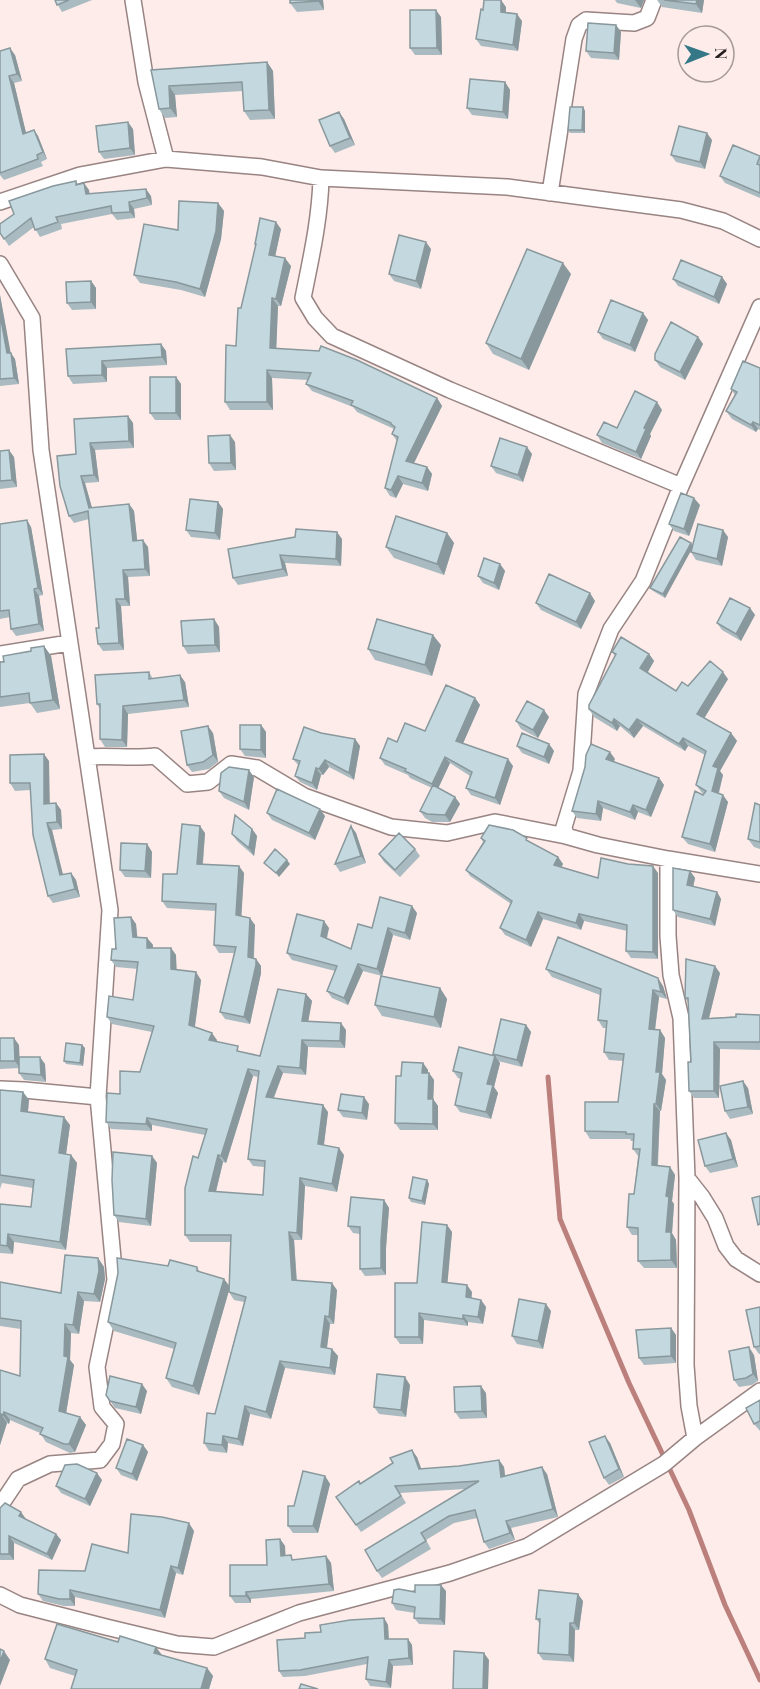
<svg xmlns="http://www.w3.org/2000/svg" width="760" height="1689" viewBox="0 0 760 1689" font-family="'Playfair Display',serif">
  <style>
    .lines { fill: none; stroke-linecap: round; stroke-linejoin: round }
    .stream { stroke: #bb807c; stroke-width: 5 }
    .minor-casing { stroke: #988482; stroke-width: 18 }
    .minor { stroke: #fff; stroke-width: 15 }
    .wall { fill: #a9bbc0; fill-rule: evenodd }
    .shaded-wall { fill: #89989c }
    .building { fill: #c4d9df; stroke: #89989c; stroke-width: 1.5; fill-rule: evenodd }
  </style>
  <rect width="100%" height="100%" fill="#fdecea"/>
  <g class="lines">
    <path class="stream" d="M 548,1077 L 560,1219 L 629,1383 L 689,1510 L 725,1605 L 760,1680"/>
    <g class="minor-casing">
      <path id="minor" d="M 133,0 L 146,82 L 166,159
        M 321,178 C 320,219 311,258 303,298 L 315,318 L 332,336 L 450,390 L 681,486
        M 550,193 L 574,39 L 579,25 L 586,20 L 634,23 L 647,18 L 654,0
        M 0,202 L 80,175 L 166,159 L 262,167 L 321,178 L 507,187 L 681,210 L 723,221 L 760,239
        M 0,264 L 32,318 L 41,450 L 110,910 L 98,1097 L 115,1280 L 97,1367 L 102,1407 L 116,1424 L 112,1444 L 100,1460 L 50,1464 L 35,1471 L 18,1479 L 0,1506
        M 760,307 L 681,486 L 643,581 L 611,629 L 586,694 L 581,771 L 564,827 L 566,836 L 598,845 L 668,859 L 760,874
        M 0,654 L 69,643
        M 88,757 C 111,755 132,759 155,756 L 187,784 L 208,782 L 231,764 L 257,768 L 304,796 L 391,827 L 447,833 L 495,822 L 566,836
        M 0,1089 L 24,1090 L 98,1097
        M 687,1178 L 702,1197 L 715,1218 L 726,1246 L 736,1259 L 760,1274
        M 695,1438 L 760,1391
        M 0,1595 L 20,1605 L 106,1627 L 177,1644 L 214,1647 L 299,1613 L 450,1573 L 528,1546 L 664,1464 L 695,1438 L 689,1406 L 686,1365 L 687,1178 L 681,1018 L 671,975 L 668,936 L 668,859"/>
    </g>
    <use href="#minor" class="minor"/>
  </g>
  <path class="wall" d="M 55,0 L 92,0 L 62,12 Z
    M 290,0 L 323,0 L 324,10 L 297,12 L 290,3 Z
    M 615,0 L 644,0 L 641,8 L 617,3 Z
    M 657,0 L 704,0 L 702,13 L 662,7 Z
    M 506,7 L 506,13 L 522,21 L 518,51 L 481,46 L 476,39 L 483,10 Z
    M 441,17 L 442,55 L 415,55 L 410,48 Z
    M 616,25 L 621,32 L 619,60 L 591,58 L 586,51 Z
    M 0,51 L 15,55 L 22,81 L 14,83 L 26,133 L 34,130 L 38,136 L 47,159 L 41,162 L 43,166 L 4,180 L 0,175 Z
    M 267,62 L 273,71 L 275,119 L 250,120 L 244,111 L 243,91 L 175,95 L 177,117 L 165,118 L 159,109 L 151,70 Z
    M 505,82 L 510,90 L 508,119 L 472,115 L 467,108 Z
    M 583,107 L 585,111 L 585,133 L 570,133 L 568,130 Z
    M 344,119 L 355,145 L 335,153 L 330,146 Z
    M 133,129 L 135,155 L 104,159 L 99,152 Z
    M 712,140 L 705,169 L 676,162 L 671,155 Z
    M 760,156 L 760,198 L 725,183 L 720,176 Z
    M 76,181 L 78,184 L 89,190 L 89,194 L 151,196 L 152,205 L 134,209 L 135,218 L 117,220 L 112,214 L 61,224 L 62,229 L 40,237 L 34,227 L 9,246 L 0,233 Z
    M 218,203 L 224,211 L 221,239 L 205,297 L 181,290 L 140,283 L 134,275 L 178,230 Z
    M 281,229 L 275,256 L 291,266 L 281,306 L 278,306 L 276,348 L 437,398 L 442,406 L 414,463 L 427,467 L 432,474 L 428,491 L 403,484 L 396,498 L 390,496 L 385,488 L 397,441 L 392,434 L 394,429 L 357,412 L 353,407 L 312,391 L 306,384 L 308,380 L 272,378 L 273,410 L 230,410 L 225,402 L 236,346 L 241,308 L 256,245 L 255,244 Z
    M 431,249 L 421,289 L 394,281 L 389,274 Z
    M 571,274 L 529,370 L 493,354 L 486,343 Z
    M 722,277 L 727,284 L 719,304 L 678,286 L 673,279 Z
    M 91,281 L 96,288 L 96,309 L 72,310 L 67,303 Z
    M 0,295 L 10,353 L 15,359 L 19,384 L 0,386 Z
    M 643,313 L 648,320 L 635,352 L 603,339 L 598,332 Z
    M 698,337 L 703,344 L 685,380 L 660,367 L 655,360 Z
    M 161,344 L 166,351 L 167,365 L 107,368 L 107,382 L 73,384 L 68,376 L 66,349 Z
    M 760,368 L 760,430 L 758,429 L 756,432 L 732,419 L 726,411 L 735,395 L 731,389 Z
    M 176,377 L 181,384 L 181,420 L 155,420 L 150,413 Z
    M 662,410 L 650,434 L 651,436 L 641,459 L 602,443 L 597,435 Z
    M 128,416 L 133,423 L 134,448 L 95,450 L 99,482 L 85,483 L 92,508 L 129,504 L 134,511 L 137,540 L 148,547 L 150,576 L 128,577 L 130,606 L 121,606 L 124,650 L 103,651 L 98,644 L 99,628 L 89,519 L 74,523 L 69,516 L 76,454 Z
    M 235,442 L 236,470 L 214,471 L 209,463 Z
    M 0,451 L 14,457 L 17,487 L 0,489 Z
    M 532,454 L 523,482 L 496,473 L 491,466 Z
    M 218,502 L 223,509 L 220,540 L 191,537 L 186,530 Z
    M 700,505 L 689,536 L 674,531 L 669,524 Z
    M 0,524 L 31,527 L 43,595 L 39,596 L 44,631 L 16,636 L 11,629 L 10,617 L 0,619 Z
    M 447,533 L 454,543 L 444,575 L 394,558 L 386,547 Z
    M 728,537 L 722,566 L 696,560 L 691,552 L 691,550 L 665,598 L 653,591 L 650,588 L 691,543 L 693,546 Z
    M 342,539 L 341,566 L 285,563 L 288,576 L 238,585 L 233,578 L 228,549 Z
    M 500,564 L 505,571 L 499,590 L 483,583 L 478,576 Z
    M 595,601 L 581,629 L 541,610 L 536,603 Z
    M 750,608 L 755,615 L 741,641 L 722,630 L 717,623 Z
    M 214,619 L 219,627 L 220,652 L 188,654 L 183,646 Z
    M 441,645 L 432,676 L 375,660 L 368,649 Z
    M 44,646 L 51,656 L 60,709 L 37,713 L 30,703 L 0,707 L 0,662 L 4,662 Z
    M 612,652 L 649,654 L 654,661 L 648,672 L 676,691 L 688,686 L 728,679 L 704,718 L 731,733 L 737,741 L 720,771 L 723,775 L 719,793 L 728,802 L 715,852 L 688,844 L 682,837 L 704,794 L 702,793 L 696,785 L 705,755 L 688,746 L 685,751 L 643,726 L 634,738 L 620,726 L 617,731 L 594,717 L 589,709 L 615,656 Z
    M 149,672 L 153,679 L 185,682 L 189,707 L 128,714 L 127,747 L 105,747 L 100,739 L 100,709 L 97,704 Z
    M 475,698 L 480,705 L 463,743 L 513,766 L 500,805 L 471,795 L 466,788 L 470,776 L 450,763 L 438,788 L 455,797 L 460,804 L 450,822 L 432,822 L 425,818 L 420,811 L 432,788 L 410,778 L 408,775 L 385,765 L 380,758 L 397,742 L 425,731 Z
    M 549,717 L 538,738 L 521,729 L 516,721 Z
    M 261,725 L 266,732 L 266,758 L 245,756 L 240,749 Z
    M 213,733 L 218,762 L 209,769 L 192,772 L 187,765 Z
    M 321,733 L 355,739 L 360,746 L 354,780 L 329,767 L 323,775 L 321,775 L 317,790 L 300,782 L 295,776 L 298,765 L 293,759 Z
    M 549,744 L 554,751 L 549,764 L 522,753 L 517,746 Z
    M 615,759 L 614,762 L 659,778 L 664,785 L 651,817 L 638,812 L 635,820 L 603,808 L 601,821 L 577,818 L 572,811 Z
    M 49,761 L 49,804 L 56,803 L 61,810 L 62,829 L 52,830 L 63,875 L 71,873 L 76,880 L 80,897 L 53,903 L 48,896 L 30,790 L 15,791 L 10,783 Z
    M 254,777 L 249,810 L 224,798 L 219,791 Z
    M 760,805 L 760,849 L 754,847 L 748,839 Z
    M 267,813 L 325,816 L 315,840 L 272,820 Z
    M 351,826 L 356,833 L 366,863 L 340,872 L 335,864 Z
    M 252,829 L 257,836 L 254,856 L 237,841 L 232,834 Z
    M 205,833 L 203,864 L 244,873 L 241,916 L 255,925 L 254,959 L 256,959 L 261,966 L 261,973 L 250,1024 L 225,1019 L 220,1012 L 234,953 L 219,953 L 214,945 L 216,911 L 167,908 L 162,901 L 177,874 Z
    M 481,838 L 529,842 L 558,857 L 563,864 L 561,867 L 598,878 L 658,873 L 658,959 L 631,958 L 626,951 L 627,931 L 584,921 L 581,930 L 543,919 L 531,947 L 505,935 L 500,928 L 511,904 L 470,876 L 466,870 L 483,842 Z
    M 147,844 L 152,852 L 151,878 L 125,877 L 120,870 Z
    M 415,849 L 420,856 L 400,877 L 384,862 L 379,854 Z
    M 690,871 L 695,878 L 693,887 L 717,892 L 721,899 L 715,926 L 678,917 L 673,910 Z
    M 417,913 L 410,940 L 393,935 L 382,976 L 363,971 L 348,1005 L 332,998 L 327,991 L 335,971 L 292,960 L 287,953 L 329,928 L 327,939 L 351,949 L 372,928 Z
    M 131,917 L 136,924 L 137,937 L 147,938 L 153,945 L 152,948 L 171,948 L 176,955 L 176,970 L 201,980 L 195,1027 L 217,1040 L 216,1041 L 242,1052 L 260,1056 L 306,994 L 312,1001 L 308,1021 L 346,1030 L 345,1048 L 308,1047 L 306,1075 L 283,1073 L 274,1098 L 328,1112 L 324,1145 L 344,1155 L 337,1192 L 305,1186 L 302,1240 L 294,1240 L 297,1281 L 337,1290 L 334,1324 L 330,1324 L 327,1348 L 338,1356 L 335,1375 L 285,1368 L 271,1419 L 250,1414 L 243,1446 L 228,1443 L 227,1453 L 209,1451 L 204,1443 L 215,1414 L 244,1302 L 234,1300 L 229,1292 L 229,1290 L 199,1395 L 172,1387 L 166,1378 L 174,1349 L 114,1331 L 108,1322 L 168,1266 L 197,1267 L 200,1272 L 224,1279 L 229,1286 L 231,1242 L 190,1242 L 185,1235 L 198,1158 L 205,1135 L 152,1125 L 152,1131 L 111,1129 L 106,1122 L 120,1094 L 140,1072 L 152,1032 L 112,1024 L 107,1017 L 133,1000 L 138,969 L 116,967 L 111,960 ZM 253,1076 L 259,1077 L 248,1159 L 253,1166 L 264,1167 L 263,1195 L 216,1192 L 223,1162 L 226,1163 Z
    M 546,969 L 663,986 L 667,999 L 659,997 L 655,1030 L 660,1030 L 665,1038 L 662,1074 L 666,1080 L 661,1111 L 660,1111 L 658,1166 L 670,1167 L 675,1175 L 672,1201 L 674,1204 L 672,1233 L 676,1240 L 677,1268 L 644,1268 L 638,1261 L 638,1235 L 632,1235 L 627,1227 L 634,1194 L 638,1156 L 633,1149 L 634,1141 L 631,1141 L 630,1139 L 590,1139 L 585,1131 L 618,1102 L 623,1061 L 609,1060 L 604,1052 L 606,1028 L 603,1028 L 598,1020 L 600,995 L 552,977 Z
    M 720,973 L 709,1018 L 760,1015 L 760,1050 L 720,1049 L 719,1098 L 694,1098 L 689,1091 L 691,1062 L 688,1002 L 685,998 Z
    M 440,988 L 447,999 L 441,1028 L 382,1016 L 375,1005 Z
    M 526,1025 L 531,1032 L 522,1067 L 498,1061 L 500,1063 L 494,1087 L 498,1093 L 491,1119 L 460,1112 L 455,1105 L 461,1079 L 458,1078 L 453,1071 L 494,1056 L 493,1054 Z
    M 0,1038 L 19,1045 L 19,1057 L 45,1064 L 46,1082 L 24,1080 L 19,1073 L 19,1068 L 0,1069 Z
    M 82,1045 L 85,1048 L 83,1066 L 66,1064 L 64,1061 Z
    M 423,1063 L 428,1070 L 428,1073 L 429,1073 L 434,1080 L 433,1099 L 438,1106 L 438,1130 L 400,1130 L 395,1123 L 401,1076 Z
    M 748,1088 L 753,1114 L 730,1119 L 725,1111 Z
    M 0,1090 L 23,1092 L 29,1100 L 28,1112 L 70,1125 L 66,1154 L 71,1155 L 77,1163 L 66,1250 L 14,1242 L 13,1254 L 0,1253 L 0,1204 L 31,1207 L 33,1188 L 2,1183 L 0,1189 Z
    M 369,1104 L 367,1120 L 343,1117 L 338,1110 Z
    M 731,1140 L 738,1167 L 710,1173 L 705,1166 Z
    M 152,1156 L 157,1163 L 151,1226 L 119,1222 L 114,1215 Z
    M 427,1180 L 429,1184 L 425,1205 L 411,1202 L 409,1198 Z
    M 384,1200 L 389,1208 L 386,1248 L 386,1275 L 365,1276 L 360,1269 L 360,1234 L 353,1233 L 348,1226 Z
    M 447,1225 L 452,1232 L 447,1282 L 472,1292 L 471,1298 L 481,1300 L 486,1307 L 483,1324 L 468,1322 L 468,1326 L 424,1320 L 423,1344 L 400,1344 L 395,1337 L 417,1283 Z
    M 98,1258 L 104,1267 L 105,1279 L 100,1302 L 84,1301 L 79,1334 L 71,1333 L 70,1360 L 74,1365 L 66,1413 L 80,1417 L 86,1425 L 75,1452 L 70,1453 L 46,1442 L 40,1433 L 10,1420 L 9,1424 L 7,1423 L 0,1445 L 0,1370 L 20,1376 L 21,1329 L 0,1326 L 0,1282 L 61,1293 Z
    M 760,1307 L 760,1354 L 759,1354 L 754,1347 Z
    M 551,1311 L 543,1349 L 517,1344 L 512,1336 Z
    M 671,1328 L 676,1335 L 676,1363 L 644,1365 L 639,1358 Z
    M 754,1355 L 758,1381 L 752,1385 L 739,1387 L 734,1380 Z
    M 410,1385 L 406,1417 L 379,1414 L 374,1407 Z
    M 147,1391 L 141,1414 L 115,1408 L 106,1395 Z
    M 486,1393 L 487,1418 L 460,1419 L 455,1412 Z
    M 760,1400 L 760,1431 L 754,1424 Z
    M 610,1443 L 624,1477 L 609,1485 L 604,1478 Z
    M 143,1445 L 148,1452 L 137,1481 L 121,1475 L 116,1468 Z
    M 417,1457 L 421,1469 L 459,1466 L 499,1460 L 504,1467 L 505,1476 L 547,1474 L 558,1517 L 511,1528 L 515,1540 L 489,1549 L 484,1542 L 477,1518 L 454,1523 L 426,1540 L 431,1549 L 382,1578 L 377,1571 L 465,1489 L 400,1493 L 406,1503 L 361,1532 L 336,1497 L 360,1484 Z
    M 325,1476 L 330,1484 L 318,1533 L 293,1533 L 288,1526 L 294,1506 Z
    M 102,1480 L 90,1506 L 61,1493 L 56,1486 Z
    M 0,1508 L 21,1512 L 25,1519 L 56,1534 L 61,1540 L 52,1560 L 14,1543 L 14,1560 L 0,1560 Z
    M 194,1531 L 183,1575 L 176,1573 L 165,1618 L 75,1597 L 75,1606 L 64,1606 L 43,1601 L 38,1594 L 85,1571 L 128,1553 Z
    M 280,1539 L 285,1546 L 285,1556 L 295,1560 L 326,1556 L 331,1563 L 334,1591 L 251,1599 L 251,1603 L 235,1603 L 230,1596 L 267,1565 Z
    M 446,1591 L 445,1625 L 419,1624 L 414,1618 L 415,1613 L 396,1610 L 392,1603 L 415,1592 Z
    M 583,1601 L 579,1630 L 575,1630 L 574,1662 L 543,1660 L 538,1653 L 540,1624 L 536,1619 Z
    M 384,1618 L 388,1625 L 389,1639 L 408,1639 L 412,1645 L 413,1665 L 393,1666 L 391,1688 L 370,1686 L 366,1679 L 367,1664 L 305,1676 L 283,1677 L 279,1671 L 305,1638 L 321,1632 Z
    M 162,1655 L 207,1668 L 213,1676 L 209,1689 L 71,1689 L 75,1676 L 50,1668 L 45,1659 Z"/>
  <path class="shaded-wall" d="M 318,0 L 323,0 L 324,10 L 318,1 Z
    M 501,0 L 506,7 L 505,19 L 501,12 Z
    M 635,0 L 644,0 L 641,8 Z
    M 697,0 L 704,0 L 702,13 L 696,4 Z
    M 436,10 L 441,17 L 442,55 L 437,48 Z
    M 517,14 L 522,21 L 518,51 L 513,45 Z
    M 616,25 L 621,32 L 619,60 L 614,53 Z
    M 10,48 L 15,55 L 22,81 L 17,74 Z
    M 267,62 L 273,71 L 275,119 L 269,110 Z
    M 9,76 L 14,83 L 28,141 L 23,134 Z
    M 505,82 L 510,90 L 508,119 L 503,112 Z
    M 169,86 L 175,95 L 177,117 L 170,108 Z
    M 583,107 L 585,111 L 585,133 L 582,130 Z
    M 339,112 L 344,119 L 355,145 L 350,138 Z
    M 128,122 L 133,129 L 135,155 L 130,148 Z
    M 34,130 L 38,136 L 47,159 L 43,152 Z
    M 707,133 L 712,140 L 705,169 L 700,162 Z
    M 84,183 L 89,190 L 91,201 L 86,194 Z
    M 146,189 L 151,196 L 152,205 L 147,198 Z
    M 129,202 L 134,209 L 135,218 L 130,212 Z
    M 218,203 L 224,211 L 221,239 L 205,297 L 200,289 Z
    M 276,222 L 281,229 L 274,262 L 269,255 Z
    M 426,242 L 431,249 L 421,289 L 416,281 Z
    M 285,258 L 291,266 L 281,306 L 276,299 Z
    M 563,263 L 571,274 L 529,370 L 521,359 Z
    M 722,277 L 727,284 L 719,304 L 714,297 Z
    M 91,281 L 96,288 L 96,309 L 91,302 Z
    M 0,295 L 12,360 L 7,353 L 0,314 Z
    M 272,298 L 278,306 L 276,356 L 270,348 Z
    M 643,313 L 648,320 L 635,352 L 630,345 Z
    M 698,337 L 703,344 L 685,380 L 680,372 Z
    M 161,344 L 166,351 L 167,365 L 162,357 Z
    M 11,353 L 15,359 L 19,384 L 14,378 Z
    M 102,361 L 107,368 L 107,382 L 102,375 Z
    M 267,370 L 272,378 L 273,410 L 267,402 Z
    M 176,377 L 181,384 L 181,420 L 176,413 Z
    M 437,398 L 442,406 L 411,469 L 406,461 Z
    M 657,402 L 662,410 L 650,434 L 651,436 L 641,459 L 636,452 L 644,428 Z
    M 128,416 L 133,423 L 134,448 L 129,441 Z
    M 753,422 L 758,429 L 756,432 L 751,425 Z
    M 230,435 L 235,442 L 236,470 L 231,463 Z
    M 90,443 L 95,450 L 99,482 L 94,475 Z
    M 527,447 L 532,454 L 523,482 L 518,475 Z
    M 9,450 L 14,457 L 17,487 L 12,480 Z
    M 427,467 L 432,474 L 428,491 L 422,483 Z
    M 81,476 L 85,483 L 94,515 L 89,508 Z
    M 398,476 L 403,484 L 396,498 L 391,490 Z
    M 694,498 L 700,505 L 689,536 L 684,529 Z
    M 218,502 L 223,509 L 220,540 L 215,533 Z
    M 129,504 L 134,511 L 138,548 L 133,541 Z
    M 27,520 L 31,527 L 43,595 L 38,588 Z
    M 723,530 L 728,537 L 722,566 L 717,559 Z
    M 337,532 L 342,539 L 341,566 L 336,559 Z
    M 447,533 L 454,543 L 444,575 L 437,564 Z
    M 143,540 L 148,547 L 150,576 L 145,569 Z
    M 691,543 L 693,547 L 665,598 L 663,594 Z
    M 280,555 L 285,563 L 288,576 L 283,569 Z
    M 500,564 L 505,571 L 499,590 L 494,583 Z
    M 123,570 L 128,577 L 130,606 L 125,599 Z
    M 34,589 L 39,596 L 44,631 L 39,624 Z
    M 590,593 L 595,601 L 581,629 L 576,622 Z
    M 116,599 L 121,606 L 124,650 L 119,643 Z
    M 750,608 L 755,615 L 741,641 L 736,634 Z
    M 214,619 L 219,627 L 220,652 L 215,645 Z
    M 433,635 L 441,645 L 432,676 L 425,665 Z
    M 44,646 L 51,656 L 60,709 L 53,700 Z
    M 649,654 L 654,661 L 646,675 L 640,668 Z
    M 723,672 L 728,679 L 702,722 L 697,714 Z
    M 180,675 L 185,682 L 189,707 L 184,700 Z
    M 475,698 L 480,705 L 461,748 L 456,741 Z
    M 123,706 L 128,714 L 127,747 L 122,740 Z
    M 544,710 L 549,717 L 538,738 L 533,730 Z
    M 614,719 L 620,726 L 617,731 L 612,723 Z
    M 637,719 L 643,726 L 634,738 L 629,730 Z
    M 261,725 L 266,732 L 266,758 L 261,750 Z
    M 208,726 L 213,733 L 218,762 L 213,755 Z
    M 731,733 L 737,741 L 720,771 L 723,775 L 717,799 L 712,791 L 713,766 Z
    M 683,738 L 688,746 L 685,751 L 679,744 Z
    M 355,739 L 360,746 L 354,780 L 349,773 Z
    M 549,744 L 554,751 L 549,764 L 544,757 Z
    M 610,752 L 615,759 L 611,766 L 606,759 Z
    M 44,754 L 49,761 L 50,811 L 44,804 Z
    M 445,757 L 450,763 L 437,791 L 432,784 Z
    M 508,759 L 513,766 L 500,805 L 495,798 Z
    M 325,760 L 329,767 L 323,775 L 319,769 Z
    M 316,768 L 321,775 L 317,790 L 312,783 Z
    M 249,770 L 254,777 L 249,810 L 244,802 Z
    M 659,778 L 664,785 L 651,817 L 646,810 Z
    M 723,795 L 728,802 L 715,852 L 710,844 Z
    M 455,797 L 460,804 L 450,822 L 445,815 Z
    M 598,801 L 603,808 L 601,821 L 596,814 Z
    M 56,803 L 61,810 L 62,829 L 57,822 Z
    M 633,805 L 638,812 L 635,820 L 630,812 Z
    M 320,809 L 325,816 L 315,840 L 309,833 Z
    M 47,823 L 52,830 L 65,883 L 60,875 Z
    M 200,826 L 205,833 L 202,871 L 197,864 Z
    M 351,826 L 356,833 L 366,863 L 361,856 Z
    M 252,829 L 257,836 L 254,856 L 249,848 Z
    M 147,844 L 152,852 L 151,878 L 145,871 Z
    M 558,857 L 563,864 L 559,872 L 554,865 Z
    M 287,860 L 290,864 L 279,877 L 276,873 Z
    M 239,866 L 244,873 L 241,923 L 236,915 Z
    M 653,866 L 658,873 L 658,959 L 653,952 Z
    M 690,871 L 695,878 L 692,892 L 687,885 Z
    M 71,873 L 76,880 L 80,897 L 75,889 Z
    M 717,892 L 721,899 L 715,926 L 710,919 Z
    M 412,906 L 417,913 L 410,940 L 405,933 Z
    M 538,912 L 543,919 L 531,947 L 526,940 Z
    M 579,914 L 584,921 L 581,930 L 576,923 Z
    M 131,917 L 136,924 L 138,944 L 133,937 Z
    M 250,918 L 255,925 L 253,965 L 248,957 Z
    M 324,921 L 329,928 L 325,943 L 321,936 Z
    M 388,928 L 393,935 L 382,976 L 377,969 Z
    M 147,938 L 153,945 L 152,956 L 147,948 Z
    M 171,948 L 176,955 L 177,976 L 171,969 Z
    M 256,959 L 261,966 L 261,973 L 250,1024 L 244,1017 Z
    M 358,964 L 363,971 L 348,1005 L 344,998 Z
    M 715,966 L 720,973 L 707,1026 L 702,1019 Z
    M 196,972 L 201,980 L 194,1032 L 189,1025 Z
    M 658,978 L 663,986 L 667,999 L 661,992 Z
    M 440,988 L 447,999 L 441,1028 L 434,1017 Z
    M 653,990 L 659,997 L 654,1037 L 649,1029 Z
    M 306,994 L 312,1001 L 307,1028 L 302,1021 Z
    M 341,1023 L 346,1030 L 345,1048 L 340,1041 Z
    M 526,1025 L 531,1032 L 522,1067 L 517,1060 Z
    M 660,1030 L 665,1038 L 662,1074 L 666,1080 L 661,1111 L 656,1104 L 656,1072 Z
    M 212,1033 L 217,1040 L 215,1047 L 209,1040 Z
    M 14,1038 L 19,1045 L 20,1068 L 15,1061 Z
    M 302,1040 L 308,1047 L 306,1075 L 300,1068 Z
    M 714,1042 L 720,1049 L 719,1098 L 714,1091 Z
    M 82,1045 L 85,1048 L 83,1066 L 80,1063 Z
    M 495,1056 L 500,1063 L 494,1087 L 498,1093 L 491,1119 L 486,1112 L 487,1084 Z
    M 40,1057 L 45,1064 L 46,1082 L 41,1075 Z
    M 423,1063 L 428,1070 L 427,1080 L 422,1073 Z
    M 278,1066 L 283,1073 L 271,1104 L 266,1097 Z
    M 248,1069 L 253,1076 L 226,1163 L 221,1156 Z
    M 429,1073 L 434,1080 L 433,1106 L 428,1099 Z
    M 743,1081 L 748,1088 L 753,1114 L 748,1107 Z
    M 23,1092 L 29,1100 L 27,1120 L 21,1111 Z
    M 364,1097 L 369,1104 L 367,1120 L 362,1113 Z
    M 433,1099 L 438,1106 L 438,1130 L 433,1124 Z
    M 654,1104 L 660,1111 L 657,1173 L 652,1165 Z
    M 323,1105 L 328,1112 L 323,1151 L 318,1144 Z
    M 64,1117 L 70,1125 L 65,1162 L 59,1153 Z
    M 147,1118 L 152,1125 L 152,1131 L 146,1124 Z
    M 726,1133 L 731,1140 L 738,1167 L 733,1159 Z
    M 339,1148 L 344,1155 L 337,1192 L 332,1184 Z
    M 71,1155 L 77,1163 L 66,1250 L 60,1242 Z
    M 218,1155 L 223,1162 L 214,1199 L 209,1191 Z
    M 152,1156 L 157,1163 L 151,1226 L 146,1219 Z
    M 670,1167 L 675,1175 L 672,1201 L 674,1204 L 672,1233 L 676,1240 L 677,1268 L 671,1260 L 666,1232 L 666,1196 Z
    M 300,1178 L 305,1186 L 302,1240 L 297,1233 Z
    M 427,1180 L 429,1184 L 425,1205 L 422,1201 Z
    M 384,1200 L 389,1208 L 386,1248 L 386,1275 L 381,1268 L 381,1241 Z
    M 447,1225 L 452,1232 L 447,1289 L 442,1282 Z
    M 289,1232 L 294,1240 L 297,1288 L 292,1280 Z
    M 8,1234 L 14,1242 L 13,1254 L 7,1246 Z
    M 98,1258 L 104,1267 L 105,1279 L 100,1302 L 94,1294 Z
    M 224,1279 L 230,1287 L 199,1395 L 193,1386 Z
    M 332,1283 L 337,1290 L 334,1324 L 329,1317 Z
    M 467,1285 L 472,1292 L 471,1304 L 466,1297 Z
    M 78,1292 L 84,1301 L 79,1334 L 73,1325 Z
    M 481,1300 L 486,1307 L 483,1324 L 478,1317 Z
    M 546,1304 L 551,1311 L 543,1349 L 538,1341 Z
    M 419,1313 L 424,1320 L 423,1344 L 419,1337 Z
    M 463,1315 L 468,1322 L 468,1326 L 463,1319 Z
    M 325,1316 L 330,1324 L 326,1354 L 321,1347 Z
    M 65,1324 L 71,1333 L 70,1360 L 74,1365 L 65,1420 L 59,1411 L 64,1356 Z
    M 671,1328 L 676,1335 L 676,1363 L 671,1356 Z
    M 749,1347 L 754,1355 L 758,1381 L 753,1374 Z
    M 332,1349 L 338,1356 L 335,1375 L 330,1368 Z
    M 280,1361 L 285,1368 L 271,1419 L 266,1412 Z
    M 405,1377 L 410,1385 L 406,1417 L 401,1410 Z
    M 142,1384 L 147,1391 L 141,1414 L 136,1407 Z
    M 481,1386 L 486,1393 L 487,1418 L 482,1411 Z
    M 245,1406 L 250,1414 L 243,1446 L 238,1439 Z
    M 4,1412 L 10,1420 L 9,1424 L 3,1415 Z
    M 1,1414 L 7,1423 L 0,1445 L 0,1416 Z
    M 80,1417 L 86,1425 L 75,1452 L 69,1444 Z
    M 223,1436 L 228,1443 L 227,1453 L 222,1445 Z
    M 605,1436 L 610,1443 L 624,1477 L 619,1469 Z
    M 143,1445 L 148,1452 L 137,1481 L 132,1474 Z
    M 412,1450 L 417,1457 L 424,1476 L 419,1469 Z
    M 499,1460 L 504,1467 L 506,1484 L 501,1477 Z
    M 542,1467 L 547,1474 L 558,1517 L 553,1509 Z
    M 97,1473 L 102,1480 L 90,1506 L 85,1499 Z
    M 325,1476 L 330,1484 L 318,1533 L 313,1526 Z
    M 21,1512 L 26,1519 L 23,1523 L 19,1516 Z
    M 506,1521 L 511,1528 L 515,1540 L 510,1533 Z
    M 189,1523 L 194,1531 L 183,1575 L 178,1568 Z
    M 56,1534 L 61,1540 L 52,1560 L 47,1554 Z
    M 9,1536 L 14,1543 L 14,1560 L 9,1554 Z
    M 280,1539 L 285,1546 L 286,1563 L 281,1556 Z
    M 326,1556 L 331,1563 L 334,1591 L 329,1584 Z
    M 171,1566 L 176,1573 L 165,1618 L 160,1610 Z
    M 441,1585 L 446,1591 L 445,1625 L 440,1619 Z
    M 70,1590 L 75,1597 L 75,1606 L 70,1599 Z
    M 246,1592 L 251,1599 L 251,1603 L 246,1596 Z
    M 578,1594 L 583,1601 L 579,1630 L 574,1623 Z
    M 384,1618 L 388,1625 L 389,1646 L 385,1639 Z
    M 570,1623 L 575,1630 L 574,1662 L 569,1655 Z
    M 408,1639 L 412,1645 L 413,1665 L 409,1658 Z
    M 156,1647 L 162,1655 L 154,1653 Z
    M 4,1651 L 10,1660 L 0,1686 L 0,1662 Z
    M 484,1653 L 489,1660 L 488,1689 L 483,1689 Z
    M 389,1660 L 393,1666 L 391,1688 L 386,1682 Z
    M 207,1668 L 213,1676 L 209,1689 L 201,1689 Z"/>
  <path class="building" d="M 55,0 L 69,0 L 57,5 Z
    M 290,0 L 318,0 L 318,1 L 290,3 Z
    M 484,0 L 501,0 L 501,12 L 517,14 L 513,45 L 476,39 L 481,9 L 483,10 Z
    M 664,0 L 697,0 L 696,4 Z
    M 410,10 L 436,10 L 437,48 L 410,48 Z
    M 588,23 L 616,25 L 614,53 L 586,51 Z
    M 10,48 L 17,74 L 9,76 L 23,134 L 34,130 L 43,152 L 37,155 L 38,159 L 0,173 L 0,51 Z
    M 267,62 L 269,110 L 244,111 L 242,82 L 169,86 L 170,108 L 159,109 L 151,70 Z
    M 470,79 L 505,82 L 503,112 L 467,108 Z
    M 570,107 L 583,107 L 582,130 L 568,130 Z
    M 339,112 L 350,138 L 330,146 L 319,120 Z
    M 128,122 L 130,148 L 99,152 L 96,126 Z
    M 679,126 L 707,133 L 700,162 L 671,155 Z
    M 733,145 L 760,156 L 757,164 L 760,165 L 760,193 L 720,176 Z
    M 76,181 L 76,185 L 84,183 L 86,194 L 146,189 L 147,198 L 129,202 L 130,212 L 112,213 L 111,206 L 56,217 L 58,222 L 35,230 L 31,218 L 4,239 L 0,233 L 0,224 L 14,214 L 9,201 L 53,186 Z
    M 179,201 L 218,203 L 216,231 L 200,289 L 176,282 L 134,275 L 144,224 L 178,230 Z
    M 260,218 L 276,222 L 269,255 L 285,258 L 276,299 L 272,298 L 270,348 L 319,351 L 321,346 L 357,360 L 437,398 L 406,461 L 427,467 L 422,483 L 398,476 L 391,490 L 385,488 L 398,437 L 392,434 L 395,427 L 391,424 L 391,423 L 351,405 L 353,401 L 306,384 L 311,373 L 267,370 L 267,402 L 225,402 L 226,345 L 236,346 L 238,308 L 241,308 L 256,244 L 255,244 Z
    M 399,235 L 426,242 L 416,281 L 389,274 Z
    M 527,249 L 563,263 L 521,359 L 486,343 Z
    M 681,260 L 722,277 L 714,297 L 673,279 Z
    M 91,281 L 91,302 L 67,303 L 66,282 Z
    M 611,300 L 643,313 L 630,345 L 598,332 Z
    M 0,314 L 7,353 L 11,353 L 14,378 L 0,379 Z
    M 671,322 L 698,337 L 680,372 L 655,360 L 655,354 Z
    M 161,344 L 162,357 L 102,361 L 102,375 L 68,376 L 66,349 Z
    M 743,361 L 760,368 L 760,425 L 753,422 L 751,425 L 726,411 L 737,392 L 731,389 Z
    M 150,377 L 176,377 L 176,413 L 150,413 Z
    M 635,391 L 657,402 L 644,428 L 646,429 L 636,452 L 597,435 L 604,422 L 617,428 Z
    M 128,416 L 129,441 L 90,443 L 94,475 L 81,476 L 89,508 L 129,504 L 133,541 L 143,540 L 145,569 L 123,570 L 125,599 L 116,599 L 119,643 L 98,644 L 96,628 L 99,628 L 88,511 L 69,516 L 60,486 L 57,456 L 76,454 L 74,419 Z
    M 230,435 L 231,463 L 209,463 L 208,436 Z
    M 500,438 L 527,447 L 518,475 L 491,466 Z
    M 9,450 L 12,480 L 0,481 L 0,451 Z
    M 681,493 L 694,498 L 684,529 L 669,524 Z
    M 190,499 L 218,502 L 215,533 L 186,530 Z
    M 396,516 L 447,533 L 437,564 L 386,547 Z
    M 27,520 L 38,588 L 34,589 L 39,624 L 11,629 L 9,610 L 0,611 L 0,524 Z
    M 698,524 L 723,530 L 717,559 L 691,552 Z
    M 296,529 L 337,532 L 336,559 L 280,555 L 283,569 L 233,578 L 228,549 L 295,537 Z
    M 680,537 L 691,543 L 663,594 L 650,588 Z
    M 484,558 L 500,564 L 494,583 L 478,576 Z
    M 549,574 L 590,593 L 576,622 L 536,603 Z
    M 730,598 L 750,608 L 736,634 L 717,623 Z
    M 214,619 L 215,645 L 183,646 L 181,621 Z
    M 377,619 L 433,635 L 425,665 L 368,649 Z
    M 621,637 L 649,654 L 640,668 L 676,691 L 682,682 L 688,686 L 710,661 L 723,672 L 697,714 L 731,733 L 713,766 L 718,768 L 712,791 L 723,795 L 710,844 L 682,837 L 695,791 L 703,795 L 706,791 L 696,785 L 706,751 L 683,738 L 679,744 L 637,719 L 629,730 L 614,719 L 612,723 L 589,709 L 589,705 L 616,654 L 612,652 Z
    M 44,646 L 53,700 L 30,703 L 29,693 L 0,697 L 0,662 L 4,662 L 3,656 L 31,651 L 31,648 Z
    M 149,672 L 149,679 L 180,675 L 184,700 L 123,706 L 122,740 L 100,739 L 100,704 L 97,704 L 95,675 Z
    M 446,685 L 475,698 L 456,741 L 508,759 L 495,798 L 466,788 L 472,772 L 445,757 L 432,784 L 405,771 L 406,769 L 380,758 L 388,738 L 397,742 L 405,723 L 425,731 Z
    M 527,701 L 544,710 L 533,730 L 516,721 Z
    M 240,725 L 261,725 L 261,750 L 240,749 Z
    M 208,726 L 213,755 L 203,762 L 187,765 L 181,731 Z
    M 304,727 L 321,733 L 355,739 L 349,773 L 325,760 L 319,769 L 316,768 L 312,783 L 295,776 L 300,761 L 293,759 Z
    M 522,733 L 549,744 L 544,757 L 517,746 Z
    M 591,744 L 610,752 L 606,759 L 659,778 L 646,810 L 633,805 L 630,812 L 598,801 L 596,814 L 572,811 L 585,767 L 586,755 Z
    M 44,754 L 44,804 L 56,803 L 57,822 L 47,823 L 60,875 L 71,873 L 75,889 L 48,896 L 33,835 L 30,783 L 10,783 L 10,755 Z
    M 229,767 L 249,770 L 244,802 L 219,791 L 221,773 Z
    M 433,785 L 455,797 L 445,815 L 427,814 L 420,811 Z
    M 277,789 L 320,809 L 309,833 L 267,813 Z
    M 755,803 L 760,805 L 760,842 L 748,839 Z
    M 235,815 L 252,829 L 249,848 L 232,834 Z
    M 182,824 L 200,826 L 197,864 L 239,866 L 236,915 L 250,918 L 248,957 L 256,959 L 256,965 L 244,1017 L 220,1012 L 236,947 L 214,945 L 216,904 L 162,901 L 163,874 L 177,874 Z
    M 489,825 L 513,830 L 527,838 L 526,840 L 558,857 L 554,865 L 598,878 L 601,858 L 628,864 L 653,866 L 653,952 L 626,951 L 627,925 L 579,914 L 576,923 L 538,912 L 526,940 L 500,928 L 512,901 L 466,870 L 485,841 L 481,838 Z
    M 351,826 L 361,856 L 335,864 Z
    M 399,833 L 415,849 L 395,870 L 379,854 Z
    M 121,843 L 147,844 L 145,871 L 120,870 Z
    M 275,849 L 287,860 L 276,873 L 264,863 Z
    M 673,868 L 690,871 L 687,885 L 717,892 L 710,919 L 673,910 Z
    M 380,897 L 412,906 L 405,933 L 388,928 L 377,969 L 358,964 L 344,998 L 327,991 L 337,966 L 287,953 L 297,914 L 324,921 L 321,936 L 351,949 L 358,924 L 372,928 Z
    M 131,917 L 133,937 L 147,938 L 147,948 L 171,948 L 171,969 L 196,972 L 189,1025 L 212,1033 L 209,1040 L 238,1046 L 237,1051 L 260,1056 L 278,989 L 306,994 L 302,1021 L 341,1023 L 340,1041 L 302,1040 L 300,1068 L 278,1066 L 266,1097 L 323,1105 L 318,1144 L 339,1148 L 332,1184 L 300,1178 L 297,1233 L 289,1232 L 292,1280 L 332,1283 L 329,1317 L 325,1316 L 321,1347 L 332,1349 L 330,1368 L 280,1361 L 266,1412 L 245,1406 L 238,1439 L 223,1436 L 222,1445 L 204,1443 L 207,1413 L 215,1414 L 246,1297 L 229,1292 L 231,1235 L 185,1235 L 185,1188 L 193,1156 L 198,1158 L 207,1129 L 147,1118 L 146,1124 L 106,1122 L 107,1093 L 120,1094 L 120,1071 L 140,1072 L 154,1026 L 107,1017 L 109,996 L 133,1000 L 138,962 L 111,960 L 112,949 L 116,949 L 114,918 ZM 248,1069 L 259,1071 L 248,1159 L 265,1161 L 263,1195 L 209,1191 L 218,1155 L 221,1156 Z
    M 558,937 L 658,978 L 661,992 L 653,990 L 649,1029 L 660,1030 L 656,1072 L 660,1072 L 656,1104 L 654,1104 L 652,1165 L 670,1167 L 666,1196 L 669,1197 L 666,1232 L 671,1232 L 671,1260 L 638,1261 L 638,1228 L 627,1227 L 629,1194 L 634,1194 L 640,1149 L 633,1149 L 634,1134 L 626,1134 L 626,1132 L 585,1131 L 585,1102 L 618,1102 L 624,1054 L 604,1052 L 607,1021 L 598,1020 L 601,989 L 546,969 Z
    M 686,959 L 715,966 L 702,1019 L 736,1017 L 736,1014 L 760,1015 L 760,1042 L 714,1042 L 714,1091 L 689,1091 L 688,1062 L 691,1062 L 688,998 L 685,998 Z
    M 381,976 L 440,988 L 434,1017 L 375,1005 Z
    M 501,1019 L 526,1025 L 517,1060 L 493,1054 Z
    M 0,1038 L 14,1038 L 15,1061 L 0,1061 Z
    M 66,1043 L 82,1045 L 80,1063 L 64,1061 Z
    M 459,1047 L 495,1056 L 487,1084 L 493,1085 L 486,1112 L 455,1105 L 462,1073 L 453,1071 Z
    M 19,1057 L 40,1057 L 41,1075 L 19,1073 Z
    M 402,1062 L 423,1063 L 422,1073 L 429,1073 L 428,1099 L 433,1099 L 433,1124 L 395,1123 L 396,1076 L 401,1076 Z
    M 743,1081 L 748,1107 L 725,1111 L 720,1086 Z
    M 0,1090 L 23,1092 L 21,1111 L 64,1117 L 59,1153 L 71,1155 L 60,1242 L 8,1234 L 7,1246 L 0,1245 L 0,1204 L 31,1207 L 34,1180 L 0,1175 Z
    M 341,1094 L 364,1097 L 362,1113 L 338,1110 Z
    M 726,1133 L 733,1159 L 705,1166 L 698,1140 Z
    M 113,1152 L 152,1156 L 146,1219 L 114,1215 L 112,1180 Z
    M 413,1177 L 427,1180 L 422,1201 L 409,1198 Z
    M 760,1196 L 760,1224 L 758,1225 L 752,1198 Z
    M 351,1197 L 384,1200 L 381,1241 L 381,1268 L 360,1269 L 360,1227 L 348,1226 Z
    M 422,1222 L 447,1225 L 442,1282 L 467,1285 L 466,1297 L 481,1300 L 478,1317 L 463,1315 L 463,1319 L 419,1313 L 419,1337 L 395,1337 L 395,1283 L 417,1283 Z
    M 65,1255 L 98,1258 L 99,1271 L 94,1294 L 78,1292 L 73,1325 L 65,1324 L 64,1356 L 68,1357 L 59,1411 L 80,1417 L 69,1444 L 64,1444 L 40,1434 L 43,1428 L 4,1412 L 3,1415 L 1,1414 L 0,1416 L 0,1370 L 20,1376 L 21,1321 L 0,1318 L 0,1282 L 61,1293 Z
    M 117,1258 L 168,1266 L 170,1260 L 197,1267 L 197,1271 L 224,1279 L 193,1386 L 166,1378 L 176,1343 L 108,1322 L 118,1273 Z
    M 519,1299 L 546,1304 L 538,1341 L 512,1336 Z
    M 760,1307 L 760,1346 L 754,1347 L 746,1310 Z
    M 671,1328 L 671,1356 L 639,1358 L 636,1330 Z
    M 749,1347 L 753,1374 L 746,1378 L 734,1380 L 729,1351 Z
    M 377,1374 L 405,1377 L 401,1410 L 374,1407 Z
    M 110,1376 L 142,1384 L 136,1407 L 110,1401 L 106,1395 Z
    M 481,1386 L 482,1411 L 455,1412 L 454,1387 Z
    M 760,1400 L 760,1421 L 754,1424 L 746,1408 Z
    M 605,1436 L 619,1469 L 604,1478 L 589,1442 Z
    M 127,1439 L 143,1445 L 132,1474 L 116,1468 Z
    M 412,1450 L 419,1469 L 459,1466 L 499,1460 L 501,1477 L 542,1467 L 553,1509 L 506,1521 L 510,1533 L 484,1542 L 475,1510 L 449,1516 L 421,1533 L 426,1541 L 377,1571 L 365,1550 L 479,1481 L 395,1486 L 401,1496 L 356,1525 L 336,1497 L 359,1481 L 360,1484 L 393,1463 L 390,1458 Z
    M 77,1464 L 97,1473 L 85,1499 L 56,1486 L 65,1465 Z
    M 303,1471 L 325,1476 L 313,1526 L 288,1526 L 288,1506 L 294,1506 Z
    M 5,1503 L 21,1512 L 19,1516 L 56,1534 L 47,1554 L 9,1536 L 9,1554 L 0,1554 L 0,1508 Z
    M 131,1514 L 162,1517 L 189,1523 L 178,1568 L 171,1566 L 160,1610 L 70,1590 L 70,1599 L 59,1599 L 38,1594 L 39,1570 L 85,1571 L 92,1544 L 128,1553 Z
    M 280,1539 L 281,1556 L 291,1555 L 292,1560 L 326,1556 L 329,1584 L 246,1592 L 246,1596 L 230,1596 L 230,1565 L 267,1565 L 266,1540 Z
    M 415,1585 L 441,1585 L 440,1619 L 414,1618 L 415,1607 L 392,1603 L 394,1590 L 399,1589 L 415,1592 Z
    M 539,1590 L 578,1594 L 574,1623 L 570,1623 L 569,1655 L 538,1653 L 540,1619 L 536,1619 Z
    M 384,1618 L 385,1639 L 408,1639 L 409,1658 L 389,1660 L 386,1682 L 366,1679 L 368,1657 L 300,1670 L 279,1671 L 277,1640 L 305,1638 L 305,1633 L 321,1632 L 320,1625 L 350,1620 Z
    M 57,1624 L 118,1642 L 120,1636 L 156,1647 L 154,1653 L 207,1668 L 201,1689 L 71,1689 L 77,1670 L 45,1659 Z
    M 0,1649 L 4,1651 L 0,1662 Z
    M 454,1651 L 484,1653 L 483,1689 L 453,1689 Z
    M 301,1684 L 318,1689 L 299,1689 Z"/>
  <g transform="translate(706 54) rotate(89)"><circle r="28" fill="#fdecea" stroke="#a69998" stroke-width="1.5"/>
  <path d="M0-4.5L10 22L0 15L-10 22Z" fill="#347888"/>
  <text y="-9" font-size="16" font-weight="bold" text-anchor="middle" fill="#241c1c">N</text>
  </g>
</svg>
